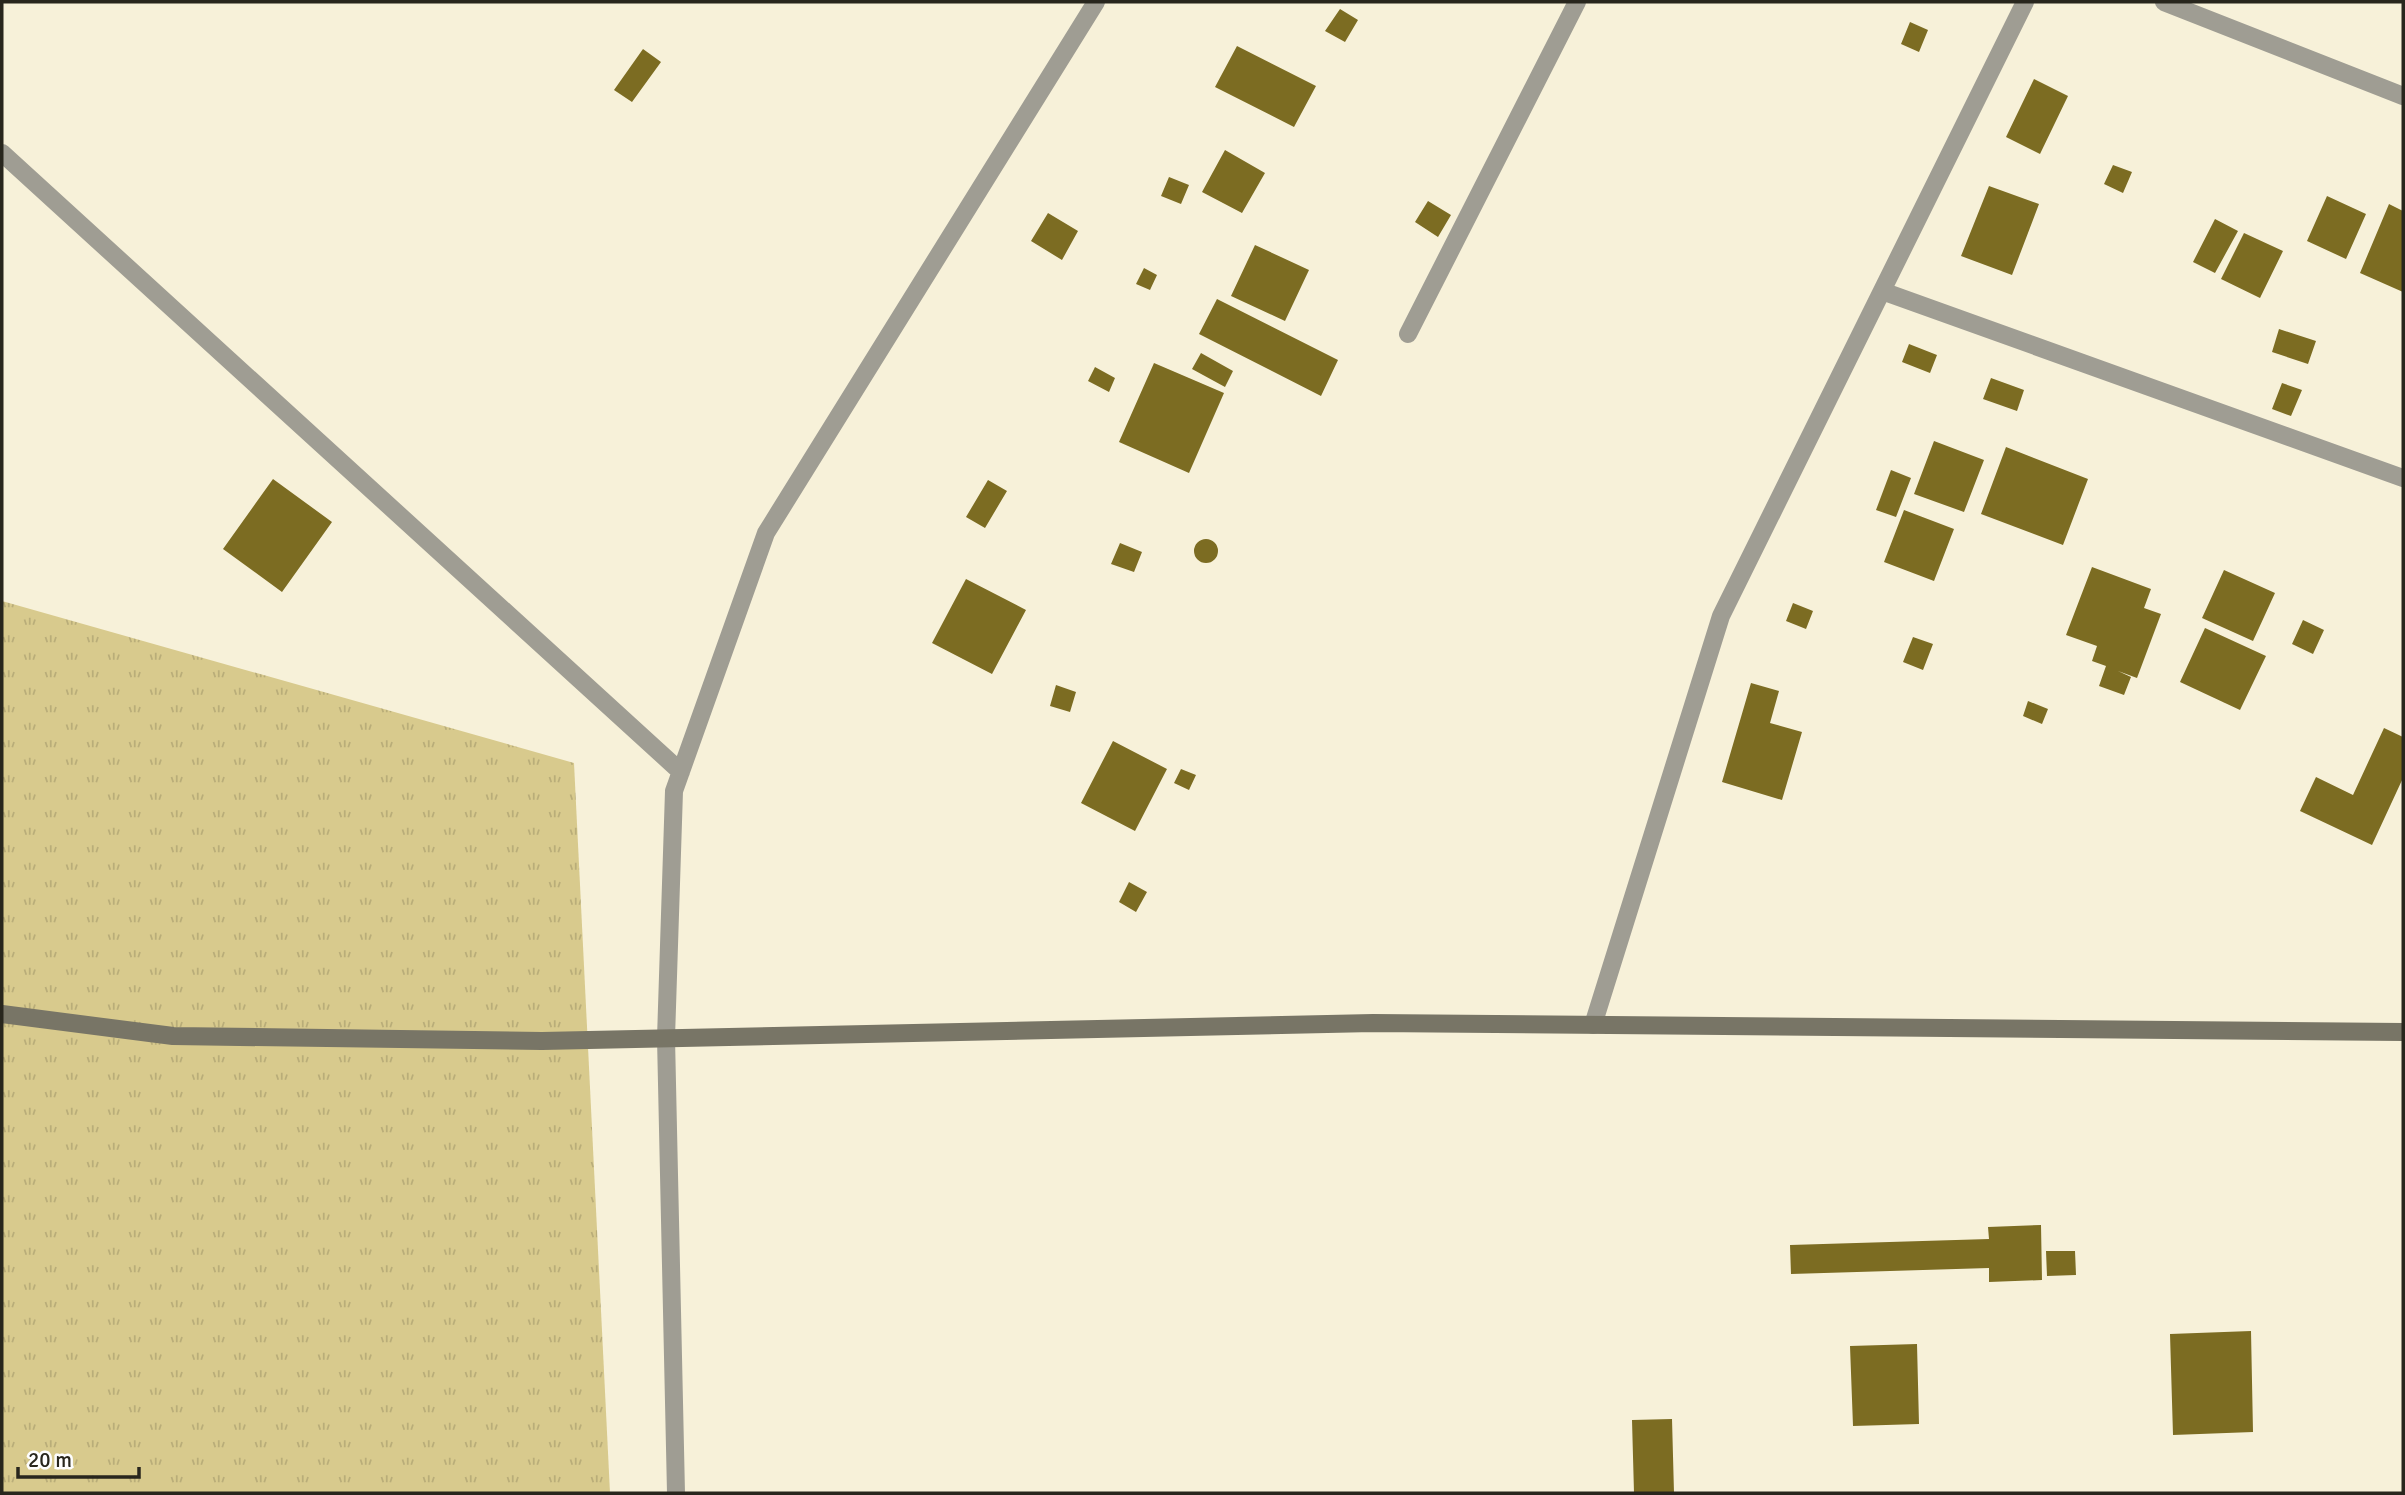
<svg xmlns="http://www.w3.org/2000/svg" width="2405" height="1495" viewBox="0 0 2405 1495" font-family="Signika,sans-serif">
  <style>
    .grass { fill: url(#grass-tufts) }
    .building { fill: #7c6c22 }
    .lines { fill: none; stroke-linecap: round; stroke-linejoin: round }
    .street { stroke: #9f9d93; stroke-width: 18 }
    .secondary { stroke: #787566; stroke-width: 18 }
  </style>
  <defs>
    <pattern id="grass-tufts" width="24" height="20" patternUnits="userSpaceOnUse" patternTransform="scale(1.75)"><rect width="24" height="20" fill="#d8ca8d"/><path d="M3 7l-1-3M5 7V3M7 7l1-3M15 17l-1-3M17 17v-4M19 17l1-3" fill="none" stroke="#b9ad79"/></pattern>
  </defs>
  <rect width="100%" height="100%" fill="#f7f1d9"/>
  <path class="grass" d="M 2,601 L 574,763 L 610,1493 L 2,1493 Z"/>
  <path class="building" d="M 1340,9 L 1358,20 L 1345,42 L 1325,31 Z
    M 1910,22 L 1928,30 L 1919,52 L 1901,44 Z
    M 1237,46 L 1316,86 L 1294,127 L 1215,87 Z
    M 643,49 L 661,62 L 632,102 L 614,90 Z
    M 2034,79 L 2068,96 L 2040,154 L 2006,137 Z
    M 1225,150 L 1265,173 L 1242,213 L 1202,192 Z
    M 2113,165 L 2132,172 L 2123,193 L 2104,184 Z
    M 1169,177 L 1189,185 L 1181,204 L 1161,196 Z
    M 1989,186 L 2039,204 L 2012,275 L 1961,256 Z
    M 2327,196 L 2366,214 L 2346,259 L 2307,241 Z
    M 1428,201 L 1451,215 L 1438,237 L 1415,222 Z
    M 2389,204 L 2403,211 L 2403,292 L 2360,273 Z
    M 1048,213 L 1078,231 L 1062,260 L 1031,241 Z
    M 2215,219 L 2238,231 L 2215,273 L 2193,262 Z
    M 2244,233 L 2283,251 L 2260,298 L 2221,279 Z
    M 1255,245 L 1309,270 L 1285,321 L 1231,296 Z
    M 1144,268 L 1157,275 L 1150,290 L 1136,284 Z
    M 1217,299 L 1338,360 L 1321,396 L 1199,334 Z
    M 2279,329 L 2316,341 L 2308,364 L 2272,352 Z
    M 1909,344 L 1937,355 L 1930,373 L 1902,362 Z
    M 1201,353 L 1233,371 L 1225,387 L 1192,369 Z
    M 1154,363 L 1224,393 L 1189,473 L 1119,442 Z
    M 1095,367 L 1115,378 L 1109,392 L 1088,381 Z
    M 1991,378 L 2024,390 L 2017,411 L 1983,399 Z
    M 2282,383 L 2302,390 L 2291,416 L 2272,409 Z
    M 1934,441 L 1984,460 L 1964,512 L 1914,494 Z
    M 2006,447 L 2088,479 L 2063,545 L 1981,514 Z
    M 1891,470 L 1911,478 L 1896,517 L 1876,510 Z
    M 273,479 L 332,522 L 282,592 L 223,549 Z
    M 988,480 L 1007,491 L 985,528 L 966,517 Z
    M 1904,510 L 1954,529 L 1934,581 L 1884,562 Z
    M1194 551a12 12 0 1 1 24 0a12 12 0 1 1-24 0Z
    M 1120,543 L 1142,552 L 1134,572 L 1111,564 Z
    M 2092,567 L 2151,589 L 2144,608 L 2161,614 L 2137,678 L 2118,671 L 2131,677 L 2124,695 L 2099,686 L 2106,666 L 2092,661 L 2097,646 L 2066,635 Z
    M 2224,570 L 2275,593 L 2253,641 L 2202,618 Z
    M 966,579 L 1026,610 L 992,674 L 932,643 Z
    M 1793,603 L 1813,611 L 1806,629 L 1786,621 Z
    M 2303,620 L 2324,630 L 2313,654 L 2292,644 Z
    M 2205,628 L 2266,656 L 2240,710 L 2180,682 Z
    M 1913,637 L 1933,644 L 1923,670 L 1903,662 Z
    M 1751,683 L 1779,691 L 1770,723 L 1802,732 L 1782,800 L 1722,782 Z
    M 1056,685 L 1076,692 L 1070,712 L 1050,706 Z
    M 2028,701 L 2048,709 L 2042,724 L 2023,716 Z
    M 2384,728 L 2403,737 L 2403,778 L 2372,845 L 2300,811 L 2316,777 L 2353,795 Z
    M 1113,741 L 1167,769 L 1135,831 L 1081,803 Z
    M 1181,769 L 1196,775 L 1189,790 L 1174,783 Z
    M 1129,882 L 1147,892 L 1136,912 L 1119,902 Z
    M 2041,1225 L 2042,1280 L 1989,1282 L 1989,1268 L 1791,1274 L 1790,1245 L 1989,1239 L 1988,1227 Z
    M 2046,1251 L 2075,1251 L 2076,1275 L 2047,1276 Z
    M 2251,1331 L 2253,1432 L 2173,1435 L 2170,1334 Z
    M 1917,1344 L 1919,1424 L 1853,1426 L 1850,1346 Z
    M 1672,1419 L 1674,1493 L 1634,1493 L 1632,1420 Z"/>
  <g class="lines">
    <path class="street" d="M 2164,2 L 2403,96
      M 2,153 L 681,772
      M 1882,291 L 2403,478
      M 1408,334 L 1577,2
      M 1593,1025 L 1721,616 L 2025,2
      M 676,1493 L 666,1038 L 674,791 L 766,533 L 1096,2"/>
    <path class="secondary" d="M 2,1014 L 173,1036 L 542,1041 L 1373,1023 L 2403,1032"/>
  </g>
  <rect width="2405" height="1495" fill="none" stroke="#28261d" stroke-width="7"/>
  <path d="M18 1467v10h121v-10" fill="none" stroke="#28261d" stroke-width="3.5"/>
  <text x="28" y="1467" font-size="21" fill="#28261d" stroke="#fefefe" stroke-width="5" paint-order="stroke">20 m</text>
</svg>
